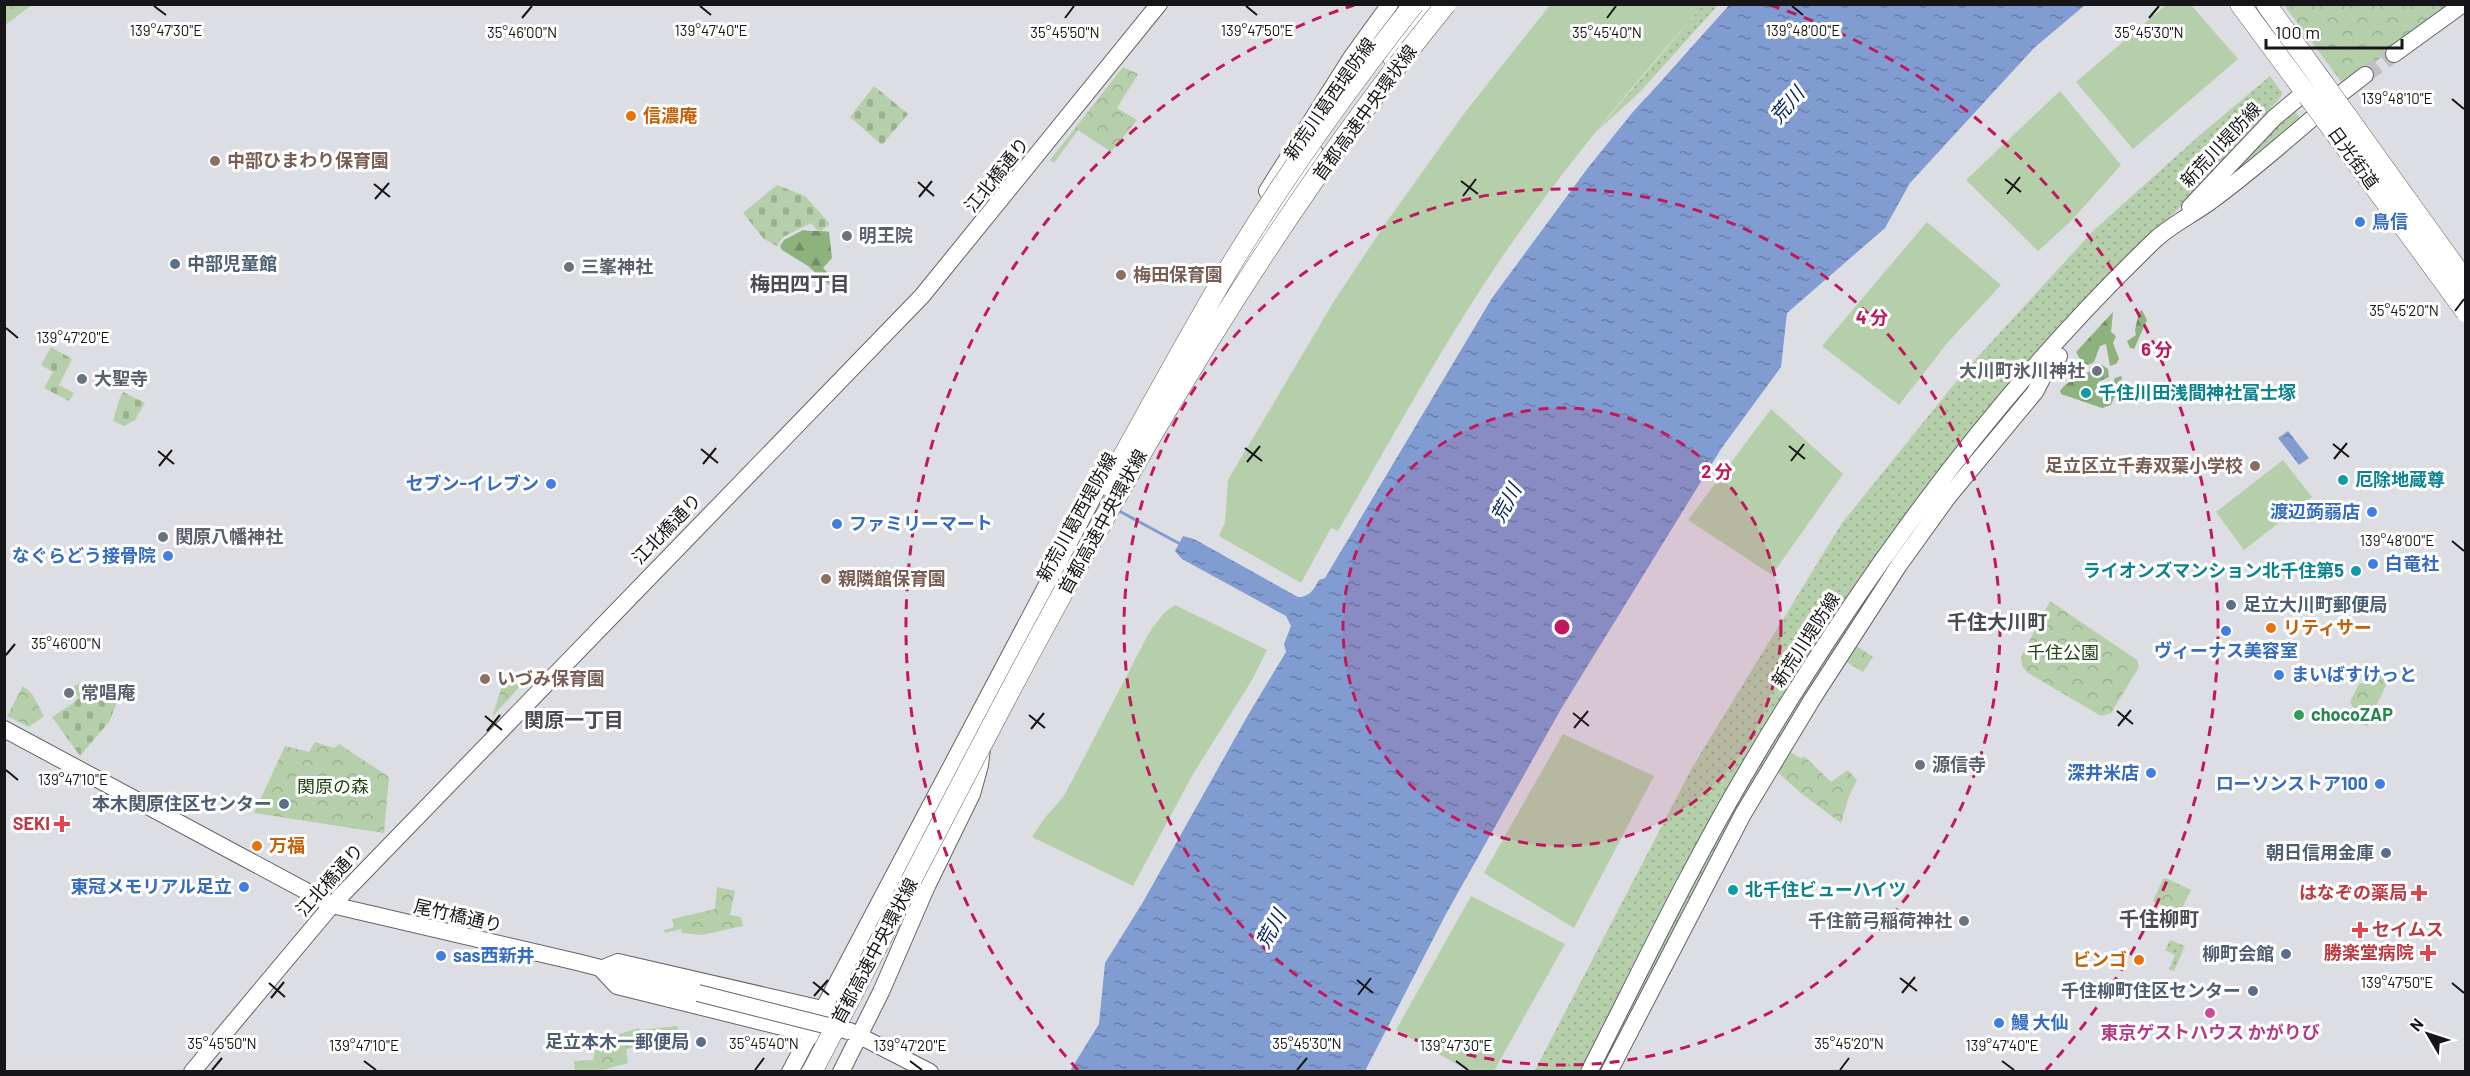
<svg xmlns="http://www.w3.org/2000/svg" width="2470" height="1076" viewBox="0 0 2470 1076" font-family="Barlow,'Noto Sans JP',sans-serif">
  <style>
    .grass { fill: url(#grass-dots) }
    .forest { fill: url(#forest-firs) }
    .cemetery { fill: url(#cemetery-stones) }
    .park { fill: url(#park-crowns) }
    .pitch { fill: #b4cfa9 }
    .water { fill: url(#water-ripples) }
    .pier { fill: #dcdee4 }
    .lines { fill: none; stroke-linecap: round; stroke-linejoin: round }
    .stream { stroke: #809cd1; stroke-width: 3 }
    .major-tunnel { stroke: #bec0c5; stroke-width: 16; stroke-dasharray: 16 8; stroke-linecap: butt }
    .major-casing { stroke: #626469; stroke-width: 18 }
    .highway-casing { stroke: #626469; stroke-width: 21 }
    .major { stroke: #fff; stroke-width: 16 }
    .highway { stroke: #fff; stroke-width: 20 }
    .major-bridge-casing { stroke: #626469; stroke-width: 18; stroke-linecap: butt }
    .highway-bridge-casing { stroke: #626469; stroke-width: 21; stroke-linecap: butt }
    .major-bridge { stroke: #fff; stroke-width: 16 }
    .highway-bridge { stroke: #fff; stroke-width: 20 }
    .ticks { fill: none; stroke: #161618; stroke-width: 2 }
    .ring { fill: none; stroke: #c2185b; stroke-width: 3; stroke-dasharray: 10 8 }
    .food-dot { fill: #e8710a; stroke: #fff; stroke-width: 2 }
    .education-dot { fill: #8d6e63; stroke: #fff; stroke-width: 2 }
    .shop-dot { fill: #3f7fe0; stroke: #fff; stroke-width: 2 }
    .worship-dot { fill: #6b7280; stroke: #fff; stroke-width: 2 }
    .service-dot { fill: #5c6f8a; stroke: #fff; stroke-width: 2 }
    .culture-dot { fill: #0f9aa8; stroke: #fff; stroke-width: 2 }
    .leisure-dot { fill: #2e9e5b; stroke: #fff; stroke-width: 2 }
    .health-dot { fill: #e0444e; stroke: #fff; stroke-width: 2 }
    .hotel-dot { fill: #d1479c; stroke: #fff; stroke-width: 2 }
    .labels { text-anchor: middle; stroke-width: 6; stroke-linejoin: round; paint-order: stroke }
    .street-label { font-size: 18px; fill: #161618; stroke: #fff }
    .food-label { font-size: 18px; font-weight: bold; fill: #c56008; stroke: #fff; text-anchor: start }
    .education-label { font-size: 18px; font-weight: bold; fill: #785e54; stroke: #fff; text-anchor: start }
    .shop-label { font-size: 18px; font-weight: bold; fill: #366cbe; stroke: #fff; text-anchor: start }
    .worship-label { font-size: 18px; font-weight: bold; fill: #5b616d; stroke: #fff; text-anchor: start }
    .service-label { font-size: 18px; font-weight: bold; fill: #4e5e75; stroke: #fff; text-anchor: end }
    .culture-label { font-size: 18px; font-weight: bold; fill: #0d838f; stroke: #fff; text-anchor: start }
    .park-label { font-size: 18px; fill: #22450f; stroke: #fff }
    .leisure-label { font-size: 18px; font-weight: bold; fill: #27864d; stroke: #fff; text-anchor: start }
    .health-label { font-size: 18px; font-weight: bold; fill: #be3a42; stroke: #fff; text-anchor: end }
    .hotel-label { font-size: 18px; font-weight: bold; fill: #b23c85; stroke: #fff }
    .water-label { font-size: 20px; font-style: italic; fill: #0c2a68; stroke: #fff }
    .neighbourhood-label { font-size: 20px; font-weight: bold; fill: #4b4c51; stroke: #fff }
    .ticks-label { font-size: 15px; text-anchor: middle; fill: #161618; stroke: #fff; stroke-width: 6; stroke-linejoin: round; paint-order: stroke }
    .centre { fill: #c2185b; stroke: #fff; stroke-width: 3 }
    .ring-label { font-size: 18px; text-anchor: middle; font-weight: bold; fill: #c2185b; stroke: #fff; stroke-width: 6; stroke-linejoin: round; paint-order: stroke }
  </style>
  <defs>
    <pattern id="grass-dots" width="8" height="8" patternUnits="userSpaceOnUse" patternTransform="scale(1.5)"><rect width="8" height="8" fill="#b4cfa9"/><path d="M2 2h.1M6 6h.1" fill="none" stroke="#9ab191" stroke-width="1.8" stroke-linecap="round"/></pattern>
    <pattern id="forest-firs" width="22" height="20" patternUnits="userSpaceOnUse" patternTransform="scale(1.5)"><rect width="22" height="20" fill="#8db27d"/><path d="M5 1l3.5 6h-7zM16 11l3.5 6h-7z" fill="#729065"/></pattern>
    <pattern id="cemetery-stones" width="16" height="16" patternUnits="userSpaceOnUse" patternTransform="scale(1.5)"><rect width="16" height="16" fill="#b4cfa9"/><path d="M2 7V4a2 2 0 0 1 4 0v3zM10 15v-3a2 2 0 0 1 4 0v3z" fill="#9ab191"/></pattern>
    <pattern id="park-crowns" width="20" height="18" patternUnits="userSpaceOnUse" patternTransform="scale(1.5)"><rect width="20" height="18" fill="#b4cfa9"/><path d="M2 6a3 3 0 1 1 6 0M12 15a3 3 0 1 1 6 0" fill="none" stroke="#9ab191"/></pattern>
    <pattern id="water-ripples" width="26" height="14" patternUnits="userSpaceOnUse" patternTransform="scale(1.5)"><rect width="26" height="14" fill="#809cd1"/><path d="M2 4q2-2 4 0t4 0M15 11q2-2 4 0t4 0" fill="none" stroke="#687ea9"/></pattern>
  </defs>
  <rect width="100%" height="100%" fill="#dcdee4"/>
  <path class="grass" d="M 1703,5 L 1718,5 L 1640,92 L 1597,131 Z
    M 2270,76 L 2283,94 L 2224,163 L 2128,259 L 1832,619 L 1582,1071 L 1534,1072 L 1693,766 L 1842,523 L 1964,372 L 2093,231 L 2200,135 Z
    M 2292,108 L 2302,120 L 2199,202 Z
    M 2044,367 L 1890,572 L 1604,1071 L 1597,1072 L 1719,831 L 1862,599 L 1951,475 Z
    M 2170,940 L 2185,946 L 2174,971 L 2169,969 L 2175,955 L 2165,950 Z"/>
  <path class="forest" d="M 803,230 C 811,232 825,230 829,232 L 832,258 L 823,268 L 827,272 L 828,277 L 837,286 L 834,289 L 808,266 L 782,250 L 780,246 L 784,240 Z
    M 2142,310 L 2147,320 L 2134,349 L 2130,348 L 2127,341 L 2136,335 L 2135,330 L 2139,312 Z
    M 2113,312 L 2111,332 L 2116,336 L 2113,343 L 2119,359 L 2116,364 L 2110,366 L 2106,344 L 2100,346 L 2094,362 L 2088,365 L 2081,361 L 2076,352 Z
    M 2098,365 L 2102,365 L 2108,369 L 2109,377 L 2098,382 L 2098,387 L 2094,391 L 2101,398 L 2109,392 L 2115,378 L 2121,376 L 2122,378 L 2111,405 L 2102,408 L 2061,394 L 2060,391 C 2070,377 2086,377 2098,365 Z"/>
  <path class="cemetery" d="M 874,86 L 908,114 L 882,145 L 850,117 Z
    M 777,185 L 805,196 L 830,224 L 819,232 L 811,223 L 783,237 L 777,246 L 764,239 L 743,213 Z
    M 51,347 L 72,359 L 59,385 L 74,393 L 69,401 L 44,388 L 53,372 L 41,365 Z
    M 123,392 L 145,403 L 135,420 L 124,426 L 113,421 L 119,400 Z
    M 87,680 L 84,692 L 113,701 L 116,705 L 109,722 L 80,756 L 52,717 L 75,702 L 78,698 L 74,686 Z"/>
  <path class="park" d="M 5,4 L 32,4 L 32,5 L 5,25 Z
    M 2284,5 L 2457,5 L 2393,47 L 2346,88 Z
    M 1123,67 L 1138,74 L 1117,108 L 1137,120 L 1111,152 L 1078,130 L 1054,163 L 1050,160 Z
    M 2050,601 L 2137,660 L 2139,667 L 2111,713 L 2101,716 L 2028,673 L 2022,666 L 2021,657 Z
    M 1853,644 L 1873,657 L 1863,672 L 1843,660 Z
    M 2371,671 L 2389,679 L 2367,726 L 2363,724 L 2350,702 L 2359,684 L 2367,681 Z
    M 506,674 L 523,683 L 492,717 Z
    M 23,686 L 32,694 L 44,716 L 29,727 L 7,716 Z
    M 315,742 L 334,748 L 339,744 L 389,777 L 384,833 L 254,813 L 285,746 L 309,752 Z
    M 1788,751 L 1800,758 L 1805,757 L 1831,782 L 1848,770 L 1857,780 L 1849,796 L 1841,823 L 1802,794 L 1775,770 Z
    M 2166,878 L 2191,890 L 2180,913 L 2153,901 L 2163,879 Z
    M 717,887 L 735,891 L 730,915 L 741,917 L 743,926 L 702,935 L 682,933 L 681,929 L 665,933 L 664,930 L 674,927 L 672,919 L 715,909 Z
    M 677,1026 L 681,1040 L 626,1049 L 628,1063 L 599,1071 L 575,1071 L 574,1061 L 593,1060 L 597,1041 L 639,1028 L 640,1030 Z"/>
  <path class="pitch" d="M 1550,5 L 1703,5 C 1630,89 1556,176 1494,269 C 1438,353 1389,443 1338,531 L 1331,528 L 1301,583 L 1219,536 L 1225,522 L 1228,480 L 1333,303 L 1381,230 L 1463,115 Z
    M 2166,5 L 2191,5 L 2238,59 L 2133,149 L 2076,82 Z
    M 2060,91 L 2121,165 L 2072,220 L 2038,251 L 1966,180 Z
    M 1927,222 L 2001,285 L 1948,342 L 1899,405 L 1822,346 Z
    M 1771,409 L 1843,474 L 1772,575 L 1688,520 Z
    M 2283,460 L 2312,497 L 2244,550 L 2216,512 Z
    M 1175,605 L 1267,650 L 1252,680 L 1193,774 L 1133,886 L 1032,837 L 1043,820 L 1064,796 L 1150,631 L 1164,613 Z
    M 1563,734 L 1654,776 L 1574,928 L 1484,873 Z
    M 1471,896 L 1565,944 L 1494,1071 L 1469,1071 L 1396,1030 Z"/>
  <path class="water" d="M 1729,5 L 2085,5 L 2034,48 L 1910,183 L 1885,228 L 1787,313 L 1781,367 L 1721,449 L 1561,709 L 1446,914 L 1365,1071 L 1070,1071 L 1099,1024 L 1105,963 L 1143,902 L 1248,715 L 1286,652 L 1284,644 L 1291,626 L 1286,616 L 1182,559 L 1175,551 L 1183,536 L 1194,539 L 1298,597 C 1310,597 1314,589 1319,580 L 1325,578 L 1492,298 L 1587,169 L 1632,113 Z
    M 2288,431 L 2309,458 L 2299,465 L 2278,438 Z"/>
  <path class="pier" d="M 1725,4 L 1729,5 L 1646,98 L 1644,96 Z"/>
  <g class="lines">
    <path class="stream" d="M 1121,512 L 1182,545"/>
    <path class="major-tunnel" d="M 2365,75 L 2394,54"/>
    <g class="major-casing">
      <path id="major" d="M 2394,54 L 2463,4
        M 2343,92 L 2365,75
        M 1267,191 L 1351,58 L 1390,4
        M 2190,207 L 2274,118 L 2305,92
        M 1209,325 L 1256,245 L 1315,153
        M 4,729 L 332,905 L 577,962 L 698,993
        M 850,1031 L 930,1072
        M 819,1036 L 617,986 L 601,969 L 618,962 L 831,1011
        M 192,1072 L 332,905 L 922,296 L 1159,4
        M 790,1072 L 1108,469
        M 841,1072 L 881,992 L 927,886 L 972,794 L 980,765 L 982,749
        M 1589,1072 C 1641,970 1690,867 1748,769 C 1861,577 1994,394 2156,239 C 2172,224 2194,214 2211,201 C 2247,175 2281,145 2315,116
        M 1609,1072 L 1743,814 L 1813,698 L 1899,565 L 1948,497 L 2035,392 L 2045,373 L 2059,356"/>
    </g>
    <g class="highway-casing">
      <path id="highway" d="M 2240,4 L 2308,96
        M 2266,4 L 2324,84
        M 1393,58 L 1432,4"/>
    </g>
    <use href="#major" class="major"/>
    <use href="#highway" class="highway"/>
    <g class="major-bridge-casing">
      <path id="major-bridge" d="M 698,993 L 848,1031"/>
    </g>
    <g class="highway-bridge-casing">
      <path id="highway-bridge" d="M 2324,84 L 2466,282
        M 2308,96 L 2466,312
        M 1107,485 C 1147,413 1186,341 1228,270 C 1284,177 1347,89 1414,4
        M 812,1072 C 1004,705 1183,327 1446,4"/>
    </g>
    <use href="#major-bridge" class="major-bridge"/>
    <use href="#highway-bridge" class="highway-bridge"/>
  </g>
  <path class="ticks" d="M 154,6 L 166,15M 700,6 L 711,15M 1246,6 L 1257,15M 1792,6 L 1803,15M 522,18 L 532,6M 1065,18 L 1074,6M 1607,18 L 1616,6M 2149,18 L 2159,6M 2452,99 L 2464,109M 2005,179 L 2021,192M 1461,181 L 1478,194M 918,182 L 934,196M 374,184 L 390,197M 2007,194 L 2020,177M 1463,196 L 1476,179M 919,197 L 932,181M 375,199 L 389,183M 2455,311 L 2464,299M 6,328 L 18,338M 2333,444 L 2349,457M 1789,446 L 1805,459M 1245,448 L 1262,461M 701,449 L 718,463M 158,451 L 174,464M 2334,459 L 2347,443M 1791,461 L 1804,444M 1247,462 L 1260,446M 703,464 L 716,448M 159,466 L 172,450M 2452,541 L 2464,551M 6,655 L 15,644M 2117,711 L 2133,724M 1573,713 L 1589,726M 1029,715 L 1045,728M 485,716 L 502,730M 2118,726 L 2131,710M 1574,728 L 1588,711M 1031,729 L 1044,713M 487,731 L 500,715M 6,770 L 18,780M 1900,978 L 1917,991M 1357,980 L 1373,993M 813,982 L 829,995M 269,983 L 285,997M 2452,983 L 2464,993M 1902,993 L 1915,977M 1358,995 L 1371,978M 814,996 L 828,980M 271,998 L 284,982M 364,1061 L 376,1070M 910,1061 L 922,1070M 1456,1061 L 1468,1070M 2002,1061 L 2014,1070M 212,1070 L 222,1058M 755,1070 L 764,1058M 1297,1070 L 1307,1058M 1840,1070 L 1849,1058"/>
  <circle cx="1562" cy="627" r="219" fill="#c2185b" fill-opacity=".12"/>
  <g class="ring">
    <circle cx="1562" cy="627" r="219"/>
    <circle cx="1562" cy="627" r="438"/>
    <path d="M1078 1070A656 656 0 0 1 1354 5M1770 5A656 656 0 0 1 2046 1070"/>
  </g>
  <g class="food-dot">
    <circle cx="631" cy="116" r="6"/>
    <circle cx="2271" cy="628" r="6"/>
    <circle cx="257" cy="846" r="6"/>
    <circle cx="2139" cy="960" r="6"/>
  </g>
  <g class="education-dot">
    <circle cx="215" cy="161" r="6"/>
    <circle cx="1121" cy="275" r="6"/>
    <circle cx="2255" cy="466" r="6"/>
    <circle cx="826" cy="579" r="6"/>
    <circle cx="485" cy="679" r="6"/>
  </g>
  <g class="shop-dot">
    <circle cx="2360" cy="222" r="6"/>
    <circle cx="551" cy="484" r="6"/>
    <circle cx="2372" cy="512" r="6"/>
    <circle cx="837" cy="524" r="6"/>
    <circle cx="168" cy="556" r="6"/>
    <circle cx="2373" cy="564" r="6"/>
    <circle cx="2226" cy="631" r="6"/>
    <circle cx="2279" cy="675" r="6"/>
    <circle cx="2151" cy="773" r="6"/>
    <circle cx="2380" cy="784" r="6"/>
    <circle cx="244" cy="887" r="6"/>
    <circle cx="441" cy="956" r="6"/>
    <circle cx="1999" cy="1023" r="6"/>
  </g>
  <g class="worship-dot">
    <circle cx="847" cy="236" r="6"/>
    <circle cx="569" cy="267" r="6"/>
    <circle cx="2097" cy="371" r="6"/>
    <circle cx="82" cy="379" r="6"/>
    <circle cx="163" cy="537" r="6"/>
    <circle cx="69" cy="693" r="6"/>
    <circle cx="1920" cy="765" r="6"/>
    <circle cx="1964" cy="921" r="6"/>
  </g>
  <g class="service-dot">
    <circle cx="175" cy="264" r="6"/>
    <circle cx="2231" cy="605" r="6"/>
    <circle cx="284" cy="804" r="6"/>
    <circle cx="2386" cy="853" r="6"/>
    <circle cx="2286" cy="954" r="6"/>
    <circle cx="2253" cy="991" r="6"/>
    <circle cx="701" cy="1042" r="6"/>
  </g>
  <g class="culture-dot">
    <circle cx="2086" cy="393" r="6"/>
    <circle cx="2343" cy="480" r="6"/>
    <circle cx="2356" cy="571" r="6"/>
    <circle cx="1733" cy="890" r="6"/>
  </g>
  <circle class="leisure-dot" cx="2299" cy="715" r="6"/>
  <g class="health-dot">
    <path d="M59 815h6v6h6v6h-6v6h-6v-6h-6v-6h6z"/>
    <path d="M2416 884h6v6h6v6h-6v6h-6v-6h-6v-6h6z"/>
    <path d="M2357 921h6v6h6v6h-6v6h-6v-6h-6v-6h6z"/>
    <path d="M2425 944h6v6h6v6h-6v6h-6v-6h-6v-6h6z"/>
  </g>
  <circle class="hotel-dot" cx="2210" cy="1013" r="6"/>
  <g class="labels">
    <g class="street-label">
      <text transform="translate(1330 99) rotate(-55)" y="6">新荒川葛西堤防線</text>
      <text transform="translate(1365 113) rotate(-54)" y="6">首都高速中央環状線</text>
      <text transform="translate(2221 145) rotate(-47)" y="6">新荒川堤防線</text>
      <text transform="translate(2353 158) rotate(54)" y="6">日光街道</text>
      <text transform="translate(997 175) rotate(-51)" y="6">江北橋通り</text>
      <text transform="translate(1077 517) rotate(-61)" y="6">新荒川葛西堤防線</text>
      <text transform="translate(1103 522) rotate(-61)" y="6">首都高速中央環状線</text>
      <text transform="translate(667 529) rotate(-46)" y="6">江北橋通り</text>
      <text transform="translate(1806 640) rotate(-57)" y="6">新荒川堤防線</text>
      <text transform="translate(330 880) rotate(-48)" y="6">江北橋通り</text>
      <text transform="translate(458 916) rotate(13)" y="6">尾竹橋通り</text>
      <text transform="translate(875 951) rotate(-62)" y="6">首都高速中央環状線</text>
    </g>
    <g class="food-label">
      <text x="643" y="122">信濃庵</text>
      <text x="2283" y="634">リティサー</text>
      <text x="269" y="852">万福</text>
      <text x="2127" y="966" text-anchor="end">ビンゴ</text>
    </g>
    <g class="education-label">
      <text x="227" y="167">中部ひまわり保育園</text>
      <text x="1133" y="281">梅田保育園</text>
      <text x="2243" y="472" text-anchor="end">足立区立千寿双葉小学校</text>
      <text x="838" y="585">親隣館保育園</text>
      <text x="497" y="685">いづみ保育園</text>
    </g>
    <g class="shop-label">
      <text x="2372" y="228">鳥信</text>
      <text x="539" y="490" text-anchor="end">セブン-イレブン</text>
      <text x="2360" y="518" text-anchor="end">渡辺蒟蒻店</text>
      <text x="849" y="530">ファミリーマート</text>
      <text x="156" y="562" text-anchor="end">なぐらどう接骨院</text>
      <text x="2385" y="570">白竜社</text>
      <text x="2226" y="657" text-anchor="middle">ヴィーナス美容室</text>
      <text x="2291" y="681">まいばすけっと</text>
      <text x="2139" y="779" text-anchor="end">深井米店</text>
      <text x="2368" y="790" text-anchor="end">ローソンストア100</text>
      <text x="232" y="893" text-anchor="end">東冠メモリアル足立</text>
      <text x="453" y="962">sas西新井</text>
      <text x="2011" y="1029">鰻 大仙</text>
    </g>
    <g class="worship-label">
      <text x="859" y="242">明王院</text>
      <text x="581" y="273">三峯神社</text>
      <text x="2085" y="377" text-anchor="end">大川町氷川神社</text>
      <text x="94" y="385">大聖寺</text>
      <text x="175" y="543">関原八幡神社</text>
      <text x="81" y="699">常唱庵</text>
      <text x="1932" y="771">源信寺</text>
      <text x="1952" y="927" text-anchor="end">千住箭弓稲荷神社</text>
    </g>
    <g class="service-label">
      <text x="187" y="270" text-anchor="start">中部児童館</text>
      <text x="2243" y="611" text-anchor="start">足立大川町郵便局</text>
      <text x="272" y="810">本木関原住区センター</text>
      <text x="2374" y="859">朝日信用金庫</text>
      <text x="2274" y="960">柳町会館</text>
      <text x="2241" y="997">千住柳町住区センター</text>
      <text x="689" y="1048">足立本木一郵便局</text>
    </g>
    <g class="culture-label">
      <text x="2098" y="399">千住川田浅間神社富士塚</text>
      <text x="2355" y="486">厄除地蔵尊</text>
      <text x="2344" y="577" text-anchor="end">ライオンズマンション北千住第5</text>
      <text x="1745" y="896">北千住ビューハイツ</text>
    </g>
    <g class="park-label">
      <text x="2063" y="659">千住公園</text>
      <text x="333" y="793">関原の森</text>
    </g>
    <g class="leisure-label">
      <text x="2311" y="721">chocoZAP</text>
    </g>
    <g class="health-label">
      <text x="50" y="830">SEKI</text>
      <text x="2407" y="899">はなぞの薬局</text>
      <text x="2372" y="936" text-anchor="start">セイムス</text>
      <text x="2414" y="959">勝楽堂病院</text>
    </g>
    <g class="hotel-label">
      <text x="2210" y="1039">東京ゲストハウス かがりび</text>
    </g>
    <g class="water-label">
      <text transform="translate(1787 105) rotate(-49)" y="7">荒川</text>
      <text transform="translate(1506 503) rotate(-61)" y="7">荒川</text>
      <text transform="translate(1271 929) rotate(-61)" y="7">荒川</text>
    </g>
    <g class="neighbourhood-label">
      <text x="800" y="291">梅田四丁目</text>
      <text x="1997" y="629">千住大川町</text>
      <text x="574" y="727">関原一丁目</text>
      <text x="2159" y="926">千住柳町</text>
    </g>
  </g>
  <g class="ticks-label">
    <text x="1257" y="36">139°47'50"E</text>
    <text x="166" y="36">139°47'30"E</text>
    <text x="711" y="36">139°47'40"E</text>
    <text x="1803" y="36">139°48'00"E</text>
    <text x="522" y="38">35°46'00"N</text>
    <text x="1065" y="38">35°45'50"N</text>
    <text x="1607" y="38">35°45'40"N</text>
    <text x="2149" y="38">35°45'30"N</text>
    <text x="2397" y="104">139°48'10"E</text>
    <text x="2404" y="316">35°45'20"N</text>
    <text x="73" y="343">139°47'20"E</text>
    <text x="2397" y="546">139°48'00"E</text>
    <text x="66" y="649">35°46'00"N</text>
    <text x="73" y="785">139°47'10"E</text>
    <text x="2397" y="988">139°47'50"E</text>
    <text x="222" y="1049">35°45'50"N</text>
    <text x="764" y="1049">35°45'40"N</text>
    <text x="1307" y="1049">35°45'30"N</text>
    <text x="1849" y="1049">35°45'20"N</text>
    <text x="364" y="1051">139°47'10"E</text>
    <text x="910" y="1051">139°47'20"E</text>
    <text x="1456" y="1051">139°47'30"E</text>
    <text x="2002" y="1051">139°47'40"E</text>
  </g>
  <circle cx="1562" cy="627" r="9" class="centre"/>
  <g class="ring-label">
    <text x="1872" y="324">4 分</text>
    <text x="2157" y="356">6 分</text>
    <text x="1717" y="478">2 分</text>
  </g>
  <rect width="2470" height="1076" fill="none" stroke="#161618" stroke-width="12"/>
  <g transform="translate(2428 1034) rotate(309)" stroke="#ffffff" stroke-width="4.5" paint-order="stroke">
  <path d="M0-4.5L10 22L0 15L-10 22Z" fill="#161618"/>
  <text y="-9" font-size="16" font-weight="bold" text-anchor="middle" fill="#161618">N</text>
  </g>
  <path d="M2266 39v9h136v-9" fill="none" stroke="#161618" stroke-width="3"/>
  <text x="2275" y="39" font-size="18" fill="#161618" stroke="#ffffff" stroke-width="4.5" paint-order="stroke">100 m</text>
</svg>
